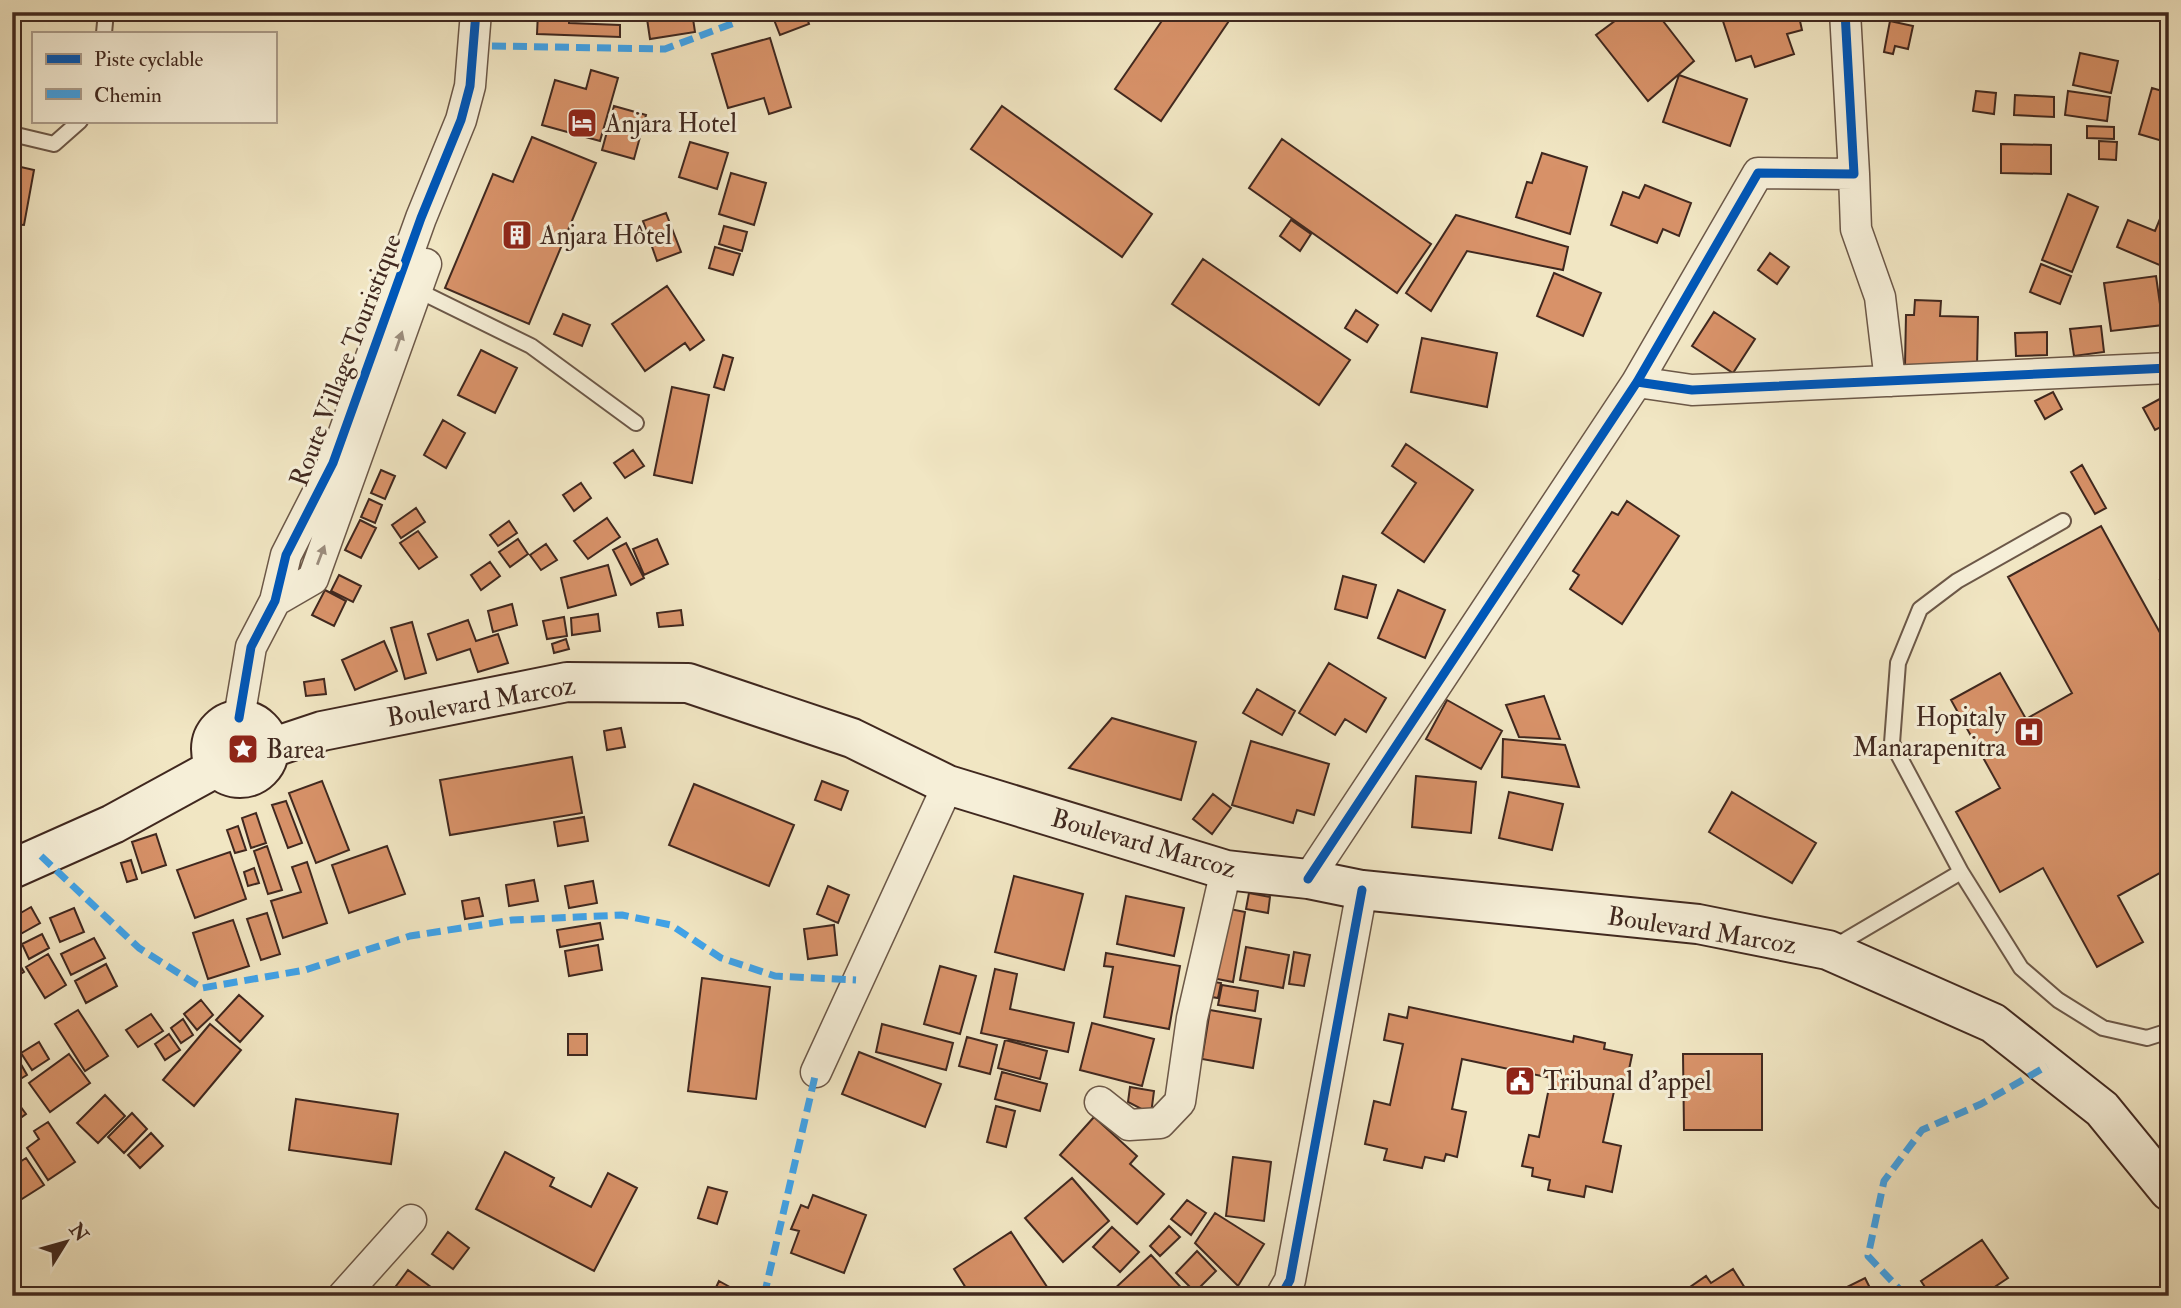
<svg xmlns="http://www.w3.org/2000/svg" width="2181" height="1308" viewBox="0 0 2181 1308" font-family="'IM FELL Double Pica',serif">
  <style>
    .building { fill: #d89269; stroke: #40281f; stroke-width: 2 }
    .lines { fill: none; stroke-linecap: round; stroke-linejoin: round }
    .lane-casing { stroke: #6c5848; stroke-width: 18 }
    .street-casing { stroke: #6c5848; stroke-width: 33 }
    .secondary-casing { stroke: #40281f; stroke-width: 42 }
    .lane { stroke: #f6efd8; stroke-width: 14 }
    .street { stroke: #f6efd8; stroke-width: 30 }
    .secondary { stroke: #f6efd8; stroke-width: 38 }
    .quiet { stroke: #3fa3ea; stroke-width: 7; stroke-dasharray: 14 7; stroke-linecap: butt }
    .cycleway-casing { stroke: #f6efd8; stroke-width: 13 }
    .cycleway { stroke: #0057b8; stroke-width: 9 }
    .oneway { fill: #9b8c7c }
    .labels { text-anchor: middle; stroke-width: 6; stroke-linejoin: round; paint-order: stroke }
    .poi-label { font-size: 26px; fill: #40281f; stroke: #f6efd8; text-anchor: start }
    .street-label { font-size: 26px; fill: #40281f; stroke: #f6efd8 }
  </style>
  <rect width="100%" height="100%" fill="#f1e6c3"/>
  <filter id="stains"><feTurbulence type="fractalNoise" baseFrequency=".00286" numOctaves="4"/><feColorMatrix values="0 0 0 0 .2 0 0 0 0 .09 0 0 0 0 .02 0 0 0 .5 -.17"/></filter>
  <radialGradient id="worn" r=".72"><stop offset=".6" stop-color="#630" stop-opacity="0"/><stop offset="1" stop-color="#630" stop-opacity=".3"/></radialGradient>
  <path class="building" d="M 538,12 L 569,12 L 569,23 L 620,25 L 620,37 L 537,34 Z
    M 646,12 L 692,12 L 695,32 L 650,39 Z
    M 771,12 L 805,12 L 809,24 L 780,35 Z
    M 1168,12 L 1235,12 L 1161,121 L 1115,89 Z
    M 1627,12 L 1656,12 L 1694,61 L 1648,101 L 1596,35 Z
    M 1720,12 L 1798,12 L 1802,30 L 1787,34 L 1794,54 L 1755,67 L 1751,56 L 1736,61 Z
    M 1890,21 L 1913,26 L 1908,49 L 1895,46 L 1893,54 L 1884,52 Z
    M 770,38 L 791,107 L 769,114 L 764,98 L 728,108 L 712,54 Z
    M 2080,53 L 2118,61 L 2111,93 L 2073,85 Z
    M 591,70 L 618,78 L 600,141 L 542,125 L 555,80 L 586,89 Z
    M 1679,75 L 1747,99 L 1730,146 L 1663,122 Z
    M 2152,88 L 2169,93 L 2169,143 L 2139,134 Z
    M 1976,91 L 1996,93 L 1994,114 L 1973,111 Z
    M 2068,91 L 2110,97 L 2107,121 L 2065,115 Z
    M 2015,95 L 2054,97 L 2054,117 L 2014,115 Z
    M 614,106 L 646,115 L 634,159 L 602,150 Z
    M 1002,106 L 1152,214 L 1122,257 L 971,149 Z
    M 2087,126 L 2114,127 L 2114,139 L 2087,138 Z
    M 532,137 L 596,163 L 529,324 L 445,288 L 493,174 L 513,182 Z
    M 1282,139 L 1431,244 L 1397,293 L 1249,188 Z
    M 2099,141 L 2117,142 L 2116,160 L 2099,159 Z
    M 690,142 L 728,153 L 717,189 L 679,177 Z
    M 2001,144 L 2051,145 L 2051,174 L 2001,173 Z
    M 1542,153 L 1587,167 L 1570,234 L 1516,217 L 1527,182 L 1532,183 Z
    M 12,165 L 34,170 L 24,225 L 12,224 Z
    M 731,173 L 766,183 L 754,225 L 719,214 Z
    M 1645,185 L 1691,203 L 1679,236 L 1663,229 L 1657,243 L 1611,225 L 1623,192 L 1639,198 Z
    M 2068,194 L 2098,207 L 2072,272 L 2042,260 Z
    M 2169,197 L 2169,269 L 2117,247 L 2128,220 L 2155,231 Z
    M 666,213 L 681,252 L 657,261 L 643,221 Z
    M 1456,215 L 1568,247 L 1563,270 L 1467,251 L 1431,311 L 1406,293 Z
    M 1291,220 L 1311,234 L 1300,251 L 1280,236 Z
    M 724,226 L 747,232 L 742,251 L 719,244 Z
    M 715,247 L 740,254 L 733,275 L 709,268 Z
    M 1770,253 L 1789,267 L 1777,284 L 1758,270 Z
    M 1203,259 L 1350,360 L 1319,405 L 1172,304 Z
    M 2041,264 L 2071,276 L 2060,304 L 2030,292 Z
    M 1554,273 L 1601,293 L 1583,336 L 1537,316 Z
    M 2156,276 L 2163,325 L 2111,331 L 2104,283 Z
    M 667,286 L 704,340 L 690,350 L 685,343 L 645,371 L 612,324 Z
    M 1915,300 L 1941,301 L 1940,316 L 1978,317 L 1977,368 L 1905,366 L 1906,315 L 1914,315 Z
    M 1356,310 L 1378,325 L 1367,342 L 1345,328 Z
    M 1714,312 L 1755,339 L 1733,373 L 1692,346 Z
    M 563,314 L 590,325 L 582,346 L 554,334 Z
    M 2101,326 L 2104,352 L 2074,356 L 2070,329 Z
    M 2047,332 L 2047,355 L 2016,356 L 2015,333 Z
    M 1422,338 L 1497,353 L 1487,407 L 1411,392 Z
    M 481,350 L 517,368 L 495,413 L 458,395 Z
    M 723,355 L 733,358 L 724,390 L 714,387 Z
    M 672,387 L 709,395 L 692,483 L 654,475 Z
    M 2053,392 L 2062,409 L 2045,419 L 2035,401 Z
    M 2169,394 L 2169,423 L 2155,430 L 2143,408 Z
    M 443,420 L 465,433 L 446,468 L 424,455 Z
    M 1406,444 L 1473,490 L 1424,562 L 1382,533 L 1416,483 L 1392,466 Z
    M 633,450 L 644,466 L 625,478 L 614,463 Z
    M 2082,465 L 2106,508 L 2095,514 L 2071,472 Z
    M 381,470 L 395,476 L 385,499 L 371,493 Z
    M 581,483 L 591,498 L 574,511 L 563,495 Z
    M 369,499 L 382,505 L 375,523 L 361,517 Z
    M 1627,501 L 1679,536 L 1622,624 L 1570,589 L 1579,575 L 1573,571 L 1612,512 L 1618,515 Z
    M 416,508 L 425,522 L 401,538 L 392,525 Z
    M 607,518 L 620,537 L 588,559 L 574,541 Z
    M 360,520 L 376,528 L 361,558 L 345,550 Z
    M 509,521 L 517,533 L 498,546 L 490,535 Z
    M 2101,526 L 2169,649 L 2169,872 L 2167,869 L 2118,896 L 2143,942 L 2097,967 L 2043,868 L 2000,892 L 1956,812 L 2000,788 L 1951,700 L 2000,673 L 2026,719 L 2072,693 L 2008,577 Z
    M 418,531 L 437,557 L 419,569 L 400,543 Z
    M 518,539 L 528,554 L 510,567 L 499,552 Z
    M 657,539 L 668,564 L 644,575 L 633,549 Z
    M 626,543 L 644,578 L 631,585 L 613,550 Z
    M 546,544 L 557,560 L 541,570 L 530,555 Z
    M 490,562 L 500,576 L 481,590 L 471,575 Z
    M 608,565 L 616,595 L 568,608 L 561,578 Z
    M 339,575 L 361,586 L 353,602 L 331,591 Z
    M 2169,575 L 2169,596 L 2160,580 Z
    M 1343,576 L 1376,585 L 1367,618 L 1335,609 Z
    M 325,590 L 346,601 L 334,626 L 312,615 Z
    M 1398,590 L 1445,610 L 1425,658 L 1378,638 Z
    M 512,604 L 517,625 L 493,632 L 488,611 Z
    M 681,610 L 683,625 L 659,627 L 657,613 Z
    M 598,614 L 600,631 L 572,635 L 571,618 Z
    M 564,617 L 567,636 L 547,639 L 543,621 Z
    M 468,620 L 476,641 L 498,634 L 508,663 L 478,672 L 470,649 L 437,660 L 428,634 Z
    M 412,622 L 426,673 L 405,679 L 391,628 Z
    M 566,639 L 569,649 L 554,653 L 552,644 Z
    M 384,641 L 397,671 L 355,690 L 342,660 Z
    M 1329,663 L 1386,698 L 1366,732 L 1345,719 L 1335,735 L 1299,713 Z
    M 324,679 L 326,694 L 306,696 L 304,682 Z
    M 1257,689 L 1295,711 L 1282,735 L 1243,713 Z
    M 1544,696 L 1560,739 L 1519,737 L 1506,705 Z
    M 1447,700 L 1502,731 L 1481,769 L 1426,739 Z
    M 1112,718 L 1196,742 L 1181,800 L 1069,768 Z
    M 621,728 L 625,747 L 607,750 L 604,731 Z
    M 1503,739 L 1565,745 L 1579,787 L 1502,777 Z
    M 1251,741 L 1329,764 L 1314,815 L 1297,810 L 1293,823 L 1232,805 Z
    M 572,757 L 582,813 L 450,835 L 440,780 Z
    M 1416,776 L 1476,782 L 1471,833 L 1412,827 Z
    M 322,781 L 349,850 L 316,863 L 289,793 Z
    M 822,781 L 848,791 L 841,810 L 815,800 Z
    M 694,784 L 794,825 L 769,886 L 669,845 Z
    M 1509,792 L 1563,804 L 1552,850 L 1499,838 Z
    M 1732,792 L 1816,843 L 1792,883 L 1709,832 Z
    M 1213,794 L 1231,808 L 1212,834 L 1193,819 Z
    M 286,801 L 302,843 L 288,848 L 272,805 Z
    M 256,813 L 266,843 L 251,848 L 242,818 Z
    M 584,817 L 588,841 L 558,846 L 554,822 Z
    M 238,826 L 246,850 L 235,853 L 227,830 Z
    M 156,834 L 166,865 L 142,873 L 132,842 Z
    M 267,846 L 282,890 L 268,894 L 254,851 Z
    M 387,846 L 405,894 L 349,913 L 332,865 Z
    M 230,852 L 246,899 L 195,918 L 177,870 Z
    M 131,860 L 137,879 L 127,882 L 121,863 Z
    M 307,862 L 327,923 L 283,938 L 271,901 L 301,892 L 292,867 Z
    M 254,868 L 259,883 L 248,886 L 244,872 Z
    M 1014,876 L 1083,894 L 1064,970 L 995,952 Z
    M 534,880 L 538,901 L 509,906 L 506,885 Z
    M 593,881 L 597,903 L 569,908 L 565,886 Z
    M 828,886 L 849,895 L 838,923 L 817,914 Z
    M 1249,893 L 1270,897 L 1268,913 L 1246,909 Z
    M 1126,896 L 1184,908 L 1174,956 L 1117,944 Z
    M 479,898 L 483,916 L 465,919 L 462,901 Z
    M 31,907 L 40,923 L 17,936 L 12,928 L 12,918 Z
    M 1220,907 L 1245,912 L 1233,982 L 1207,977 Z
    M 74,908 L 84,932 L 60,942 L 50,918 Z
    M 267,913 L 280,954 L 261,960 L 247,919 Z
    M 233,920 L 249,966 L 208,979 L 193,933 Z
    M 600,923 L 603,939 L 560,947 L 557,930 Z
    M 834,925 L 837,955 L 808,959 L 804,929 Z
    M 42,934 L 49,948 L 29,959 L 22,944 Z
    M 94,938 L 105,958 L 71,975 L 61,954 Z
    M 598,945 L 602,970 L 569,976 L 565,951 Z
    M 1246,947 L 1289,955 L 1283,988 L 1240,980 Z
    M 12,952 L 24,972 L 12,979 Z
    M 1294,952 L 1310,955 L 1304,986 L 1289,984 Z
    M 1106,953 L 1180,966 L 1169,1029 L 1104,1017 L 1113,967 L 1104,966 Z
    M 48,954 L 66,985 L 45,998 L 26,967 Z
    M 106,964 L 117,986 L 86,1003 L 75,981 Z
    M 940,966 L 976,976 L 960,1034 L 924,1024 Z
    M 995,969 L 1017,974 L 1010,1009 L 1074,1023 L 1068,1052 L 981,1033 Z
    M 702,978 L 770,987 L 756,1099 L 688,1091 Z
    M 1207,981 L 1221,983 L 1218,998 L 1205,996 Z
    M 1222,985 L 1258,991 L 1255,1011 L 1218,1005 Z
    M 239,995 L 263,1016 L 240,1042 L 216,1020 Z
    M 201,1000 L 213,1015 L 197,1030 L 184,1014 Z
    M 1409,1007 L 1573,1042 L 1574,1036 L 1605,1043 L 1604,1049 L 1632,1055 L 1626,1084 L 1616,1082 L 1603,1142 L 1621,1146 L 1612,1192 L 1586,1186 L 1584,1197 L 1548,1190 L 1550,1180 L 1532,1176 L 1533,1168 L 1522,1166 L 1529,1135 L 1539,1137 L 1551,1078 L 1462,1059 L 1452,1109 L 1466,1112 L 1457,1157 L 1446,1154 L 1444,1161 L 1425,1157 L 1422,1168 L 1384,1160 L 1387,1149 L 1365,1144 L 1374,1101 L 1390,1105 L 1403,1044 L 1384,1040 L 1389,1014 L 1407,1018 Z
    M 78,1010 L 108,1056 L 85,1071 L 55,1024 Z
    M 1210,1010 L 1261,1019 L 1253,1068 L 1202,1059 Z
    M 151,1014 L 163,1031 L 138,1047 L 126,1030 Z
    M 183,1019 L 193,1035 L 181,1043 L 171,1028 Z
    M 1092,1023 L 1154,1039 L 1142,1086 L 1080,1070 Z
    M 210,1024 L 241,1050 L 194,1106 L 163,1080 Z
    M 882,1024 L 953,1043 L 946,1070 L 876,1052 Z
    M 169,1034 L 180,1050 L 165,1060 L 155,1044 Z
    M 568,1034 L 587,1034 L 587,1055 L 568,1055 Z
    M 967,1037 L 997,1045 L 990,1074 L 959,1066 Z
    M 1005,1040 L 1047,1051 L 1040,1079 L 998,1068 Z
    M 39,1042 L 49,1059 L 32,1070 L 21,1053 Z
    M 859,1052 L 941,1084 L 925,1127 L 842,1094 Z
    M 69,1054 L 90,1083 L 50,1112 L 29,1083 Z
    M 1683,1054 L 1762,1054 L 1762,1130 L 1684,1130 Z
    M 18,1059 L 27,1075 L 12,1084 L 12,1063 Z
    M 1002,1072 L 1047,1084 L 1040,1111 L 995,1099 Z
    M 1130,1087 L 1154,1091 L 1151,1114 L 1128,1102 Z
    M 12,1095 L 26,1114 L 12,1124 Z
    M 105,1095 L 125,1116 L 98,1143 L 77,1123 Z
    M 296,1099 L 398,1114 L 391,1164 L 289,1150 Z
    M 996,1106 L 1015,1111 L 1006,1147 L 987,1142 Z
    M 132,1113 L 147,1129 L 124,1153 L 108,1137 Z
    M 1094,1117 L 1137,1156 L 1130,1164 L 1164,1194 L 1137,1224 L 1060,1155 Z
    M 48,1122 L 75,1162 L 48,1180 L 27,1148 L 39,1139 L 34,1131 Z
    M 151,1133 L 163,1146 L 140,1168 L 128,1155 Z
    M 505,1152 L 554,1178 L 550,1186 L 591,1207 L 608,1173 L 637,1188 L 594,1271 L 476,1209 Z
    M 1233,1157 L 1271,1162 L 1264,1221 L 1226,1216 Z
    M 26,1158 L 44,1185 L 14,1204 L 12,1167 Z
    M 1072,1178 L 1109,1221 L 1063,1262 L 1025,1218 Z
    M 708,1187 L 727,1192 L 717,1224 L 698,1218 Z
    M 813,1195 L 866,1215 L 844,1273 L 791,1253 L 799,1231 L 791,1229 L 801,1205 L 808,1208 Z
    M 1187,1200 L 1206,1213 L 1191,1235 L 1171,1219 Z
    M 1215,1213 L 1264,1244 L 1238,1286 L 1195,1243 Z
    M 1169,1226 L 1180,1237 L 1160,1256 L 1150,1246 Z
    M 1112,1227 L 1139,1252 L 1120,1272 L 1093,1247 Z
    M 448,1232 L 469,1248 L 453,1269 L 432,1254 Z
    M 1011,1232 L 1053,1296 L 971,1296 L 954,1269 Z
    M 1982,1240 L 2008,1278 L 1981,1296 L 1931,1296 L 1921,1281 Z
    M 1197,1251 L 1216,1271 L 1195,1292 L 1176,1273 Z
    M 1151,1255 L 1189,1296 L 1116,1296 L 1112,1291 Z
    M 1733,1269 L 1750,1296 L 1677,1296 L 1706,1276 L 1711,1283 Z
    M 408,1270 L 443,1296 L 400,1296 L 393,1290 Z
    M 1865,1278 L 1874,1296 L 1829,1296 Z
    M 719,1281 L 746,1296 L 712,1296 Z
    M 2162,1288 L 2165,1296 L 2144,1296 Z"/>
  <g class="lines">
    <g class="lane-casing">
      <path id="lane" d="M 104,33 L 106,12
        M 12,134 L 54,144 L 80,121
        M 417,290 L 531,346 L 636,423
        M 2063,521 L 1957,581 L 1920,609 L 1898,663 L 1892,743 L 1961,872 L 2021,968 L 2058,1000 L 2103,1028 L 2147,1038 L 2169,1031
        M 1832,948 L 1961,872"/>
    </g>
    <g class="street-casing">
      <path id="street" d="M 1854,174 L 1856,229 L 1880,297 L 1890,381
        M 1637,382 L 1692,390 L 2169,368
        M 275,601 L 313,579 L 426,264
        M 239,718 L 251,647 L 275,601 L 286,555 L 333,463 L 421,218 L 461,120 L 470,86 L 476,12
        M 1308,879 L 1637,382 L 1758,173 L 1854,174 L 1845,12
        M 816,1072 L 948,785
        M 1100,1102 L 1129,1125 L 1160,1123 L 1180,1102 L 1192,1018 L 1226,870
        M 343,1296 L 411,1220
        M 1281,1296 L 1290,1280 L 1362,890"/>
    </g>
    <g class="secondary-casing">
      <path id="secondary" d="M211 749a29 29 0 1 1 58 0a29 29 0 1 1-58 0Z
        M 271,748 L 322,731 L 567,682 L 688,683 L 852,738 L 948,785 L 1226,870 L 1308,879 L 1362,890 L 1698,924 L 1828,950 L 1993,1023 L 2102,1109 L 2169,1191
        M 12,869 L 113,824 L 217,767"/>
    </g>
    <use href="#lane" class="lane"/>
    <use href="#street" class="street"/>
    <use href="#secondary" class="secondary"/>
    <path class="quiet" d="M 492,46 L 665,49 L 734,23
      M 41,856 L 139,948 L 202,988 L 305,970 L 410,936 L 512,920 L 622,915 L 671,925 L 721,958 L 775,976 L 856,980
      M 764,1296 L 816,1072
      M 1906,1296 L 1868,1256 L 1884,1181 L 1922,1130 L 1981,1104 L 2047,1066"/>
    <g class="cycleway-casing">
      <path id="cycleway" d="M 1637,382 L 1692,390 L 2169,368
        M 239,718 L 251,647 L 275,601 L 286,555 L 333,463 L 421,218 L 461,120 L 470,86 L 476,12
        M 1308,879 L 1637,382 L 1758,173 L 1854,174 L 1845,12
        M 1281,1296 L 1290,1280 L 1362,890"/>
    </g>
    <use href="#cycleway" class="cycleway"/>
  </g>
  <defs><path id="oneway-solid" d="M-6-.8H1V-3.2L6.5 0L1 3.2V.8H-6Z" transform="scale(1.75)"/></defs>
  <g class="oneway">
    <use href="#oneway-solid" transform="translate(399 341) rotate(-71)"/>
    <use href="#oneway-solid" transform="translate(321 555) rotate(-69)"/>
  </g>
  <defs>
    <g id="hotel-square" transform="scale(1.575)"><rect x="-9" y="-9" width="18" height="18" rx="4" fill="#8f2418" stroke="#f6efd8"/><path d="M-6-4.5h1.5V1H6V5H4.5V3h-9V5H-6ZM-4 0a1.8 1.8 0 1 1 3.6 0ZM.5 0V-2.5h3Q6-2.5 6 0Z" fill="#fff"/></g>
    <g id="building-square" transform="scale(1.575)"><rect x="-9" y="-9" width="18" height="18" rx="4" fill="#8f2418" stroke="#f6efd8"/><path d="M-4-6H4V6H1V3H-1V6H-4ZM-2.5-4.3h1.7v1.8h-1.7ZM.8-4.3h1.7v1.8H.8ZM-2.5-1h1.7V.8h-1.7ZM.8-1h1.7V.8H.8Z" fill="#fff"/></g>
    <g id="hospital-square" transform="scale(1.575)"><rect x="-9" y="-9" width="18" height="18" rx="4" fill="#8f2418" stroke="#f6efd8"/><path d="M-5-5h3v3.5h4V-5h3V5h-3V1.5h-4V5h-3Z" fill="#fff"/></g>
    <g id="sight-square" transform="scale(1.575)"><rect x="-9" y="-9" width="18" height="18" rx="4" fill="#8f2418" stroke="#f6efd8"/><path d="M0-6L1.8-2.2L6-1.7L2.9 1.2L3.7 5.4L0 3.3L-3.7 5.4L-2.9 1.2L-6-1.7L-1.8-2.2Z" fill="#fff"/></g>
    <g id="civic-square" transform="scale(1.575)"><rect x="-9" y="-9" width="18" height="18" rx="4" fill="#8f2418" stroke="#f6efd8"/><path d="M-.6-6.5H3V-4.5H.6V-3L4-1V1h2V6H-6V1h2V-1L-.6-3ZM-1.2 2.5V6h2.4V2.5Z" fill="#fff"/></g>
  </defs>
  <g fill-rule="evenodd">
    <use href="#hotel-square" x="582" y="123"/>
    <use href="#building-square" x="517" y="235"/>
    <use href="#hospital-square" x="2029" y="732"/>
    <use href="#sight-square" x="243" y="749"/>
    <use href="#civic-square" x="1520" y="1081"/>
  </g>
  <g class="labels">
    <g class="poi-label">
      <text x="605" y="132">Anjara Hotel</text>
      <text x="540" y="244">Anjara Hôtel</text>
      <text x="2006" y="726" text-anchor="end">Hopitaly<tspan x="2006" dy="30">Manarapenitra</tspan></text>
      <text x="266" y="758">Barea</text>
      <text x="1543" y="1090">Tribunal d'appel</text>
    </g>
    <g class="street-label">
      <text transform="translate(345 360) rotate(-69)" y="9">Route Village Touristique</text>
      <text transform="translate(481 701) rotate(-10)" y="9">Boulevard Marcoz</text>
      <text transform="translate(1144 843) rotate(16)" y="9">Boulevard Marcoz</text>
      <text transform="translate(1702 930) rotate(9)" y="9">Boulevard Marcoz</text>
    </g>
  </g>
  <rect width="2181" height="1308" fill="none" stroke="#f1e6c3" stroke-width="42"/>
  <rect x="14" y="14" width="2153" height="1280" fill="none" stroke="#40281f" stroke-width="3.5"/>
  <rect x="21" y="21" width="2139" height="1266" fill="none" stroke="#40281f" stroke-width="2"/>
  <rect x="32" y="32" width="245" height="91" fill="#f6efd8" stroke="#ad9f8e" stroke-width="2"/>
  <rect x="46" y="54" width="35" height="10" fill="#0057b8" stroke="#ad9f8e" stroke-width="2"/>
  <text x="94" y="66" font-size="21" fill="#40281f">Piste cyclable</text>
  <rect x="46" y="89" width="35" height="10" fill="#3fa3ea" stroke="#ad9f8e" stroke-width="2"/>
  <text x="94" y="102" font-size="21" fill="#40281f">Chemin</text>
  <g transform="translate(66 1242) rotate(53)" stroke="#f6efd8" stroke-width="5" paint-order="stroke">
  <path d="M0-5L12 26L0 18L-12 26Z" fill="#40281f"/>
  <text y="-10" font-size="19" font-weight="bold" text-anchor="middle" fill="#40281f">N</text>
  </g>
  <rect width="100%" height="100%" filter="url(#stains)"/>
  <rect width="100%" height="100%" fill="url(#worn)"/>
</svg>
